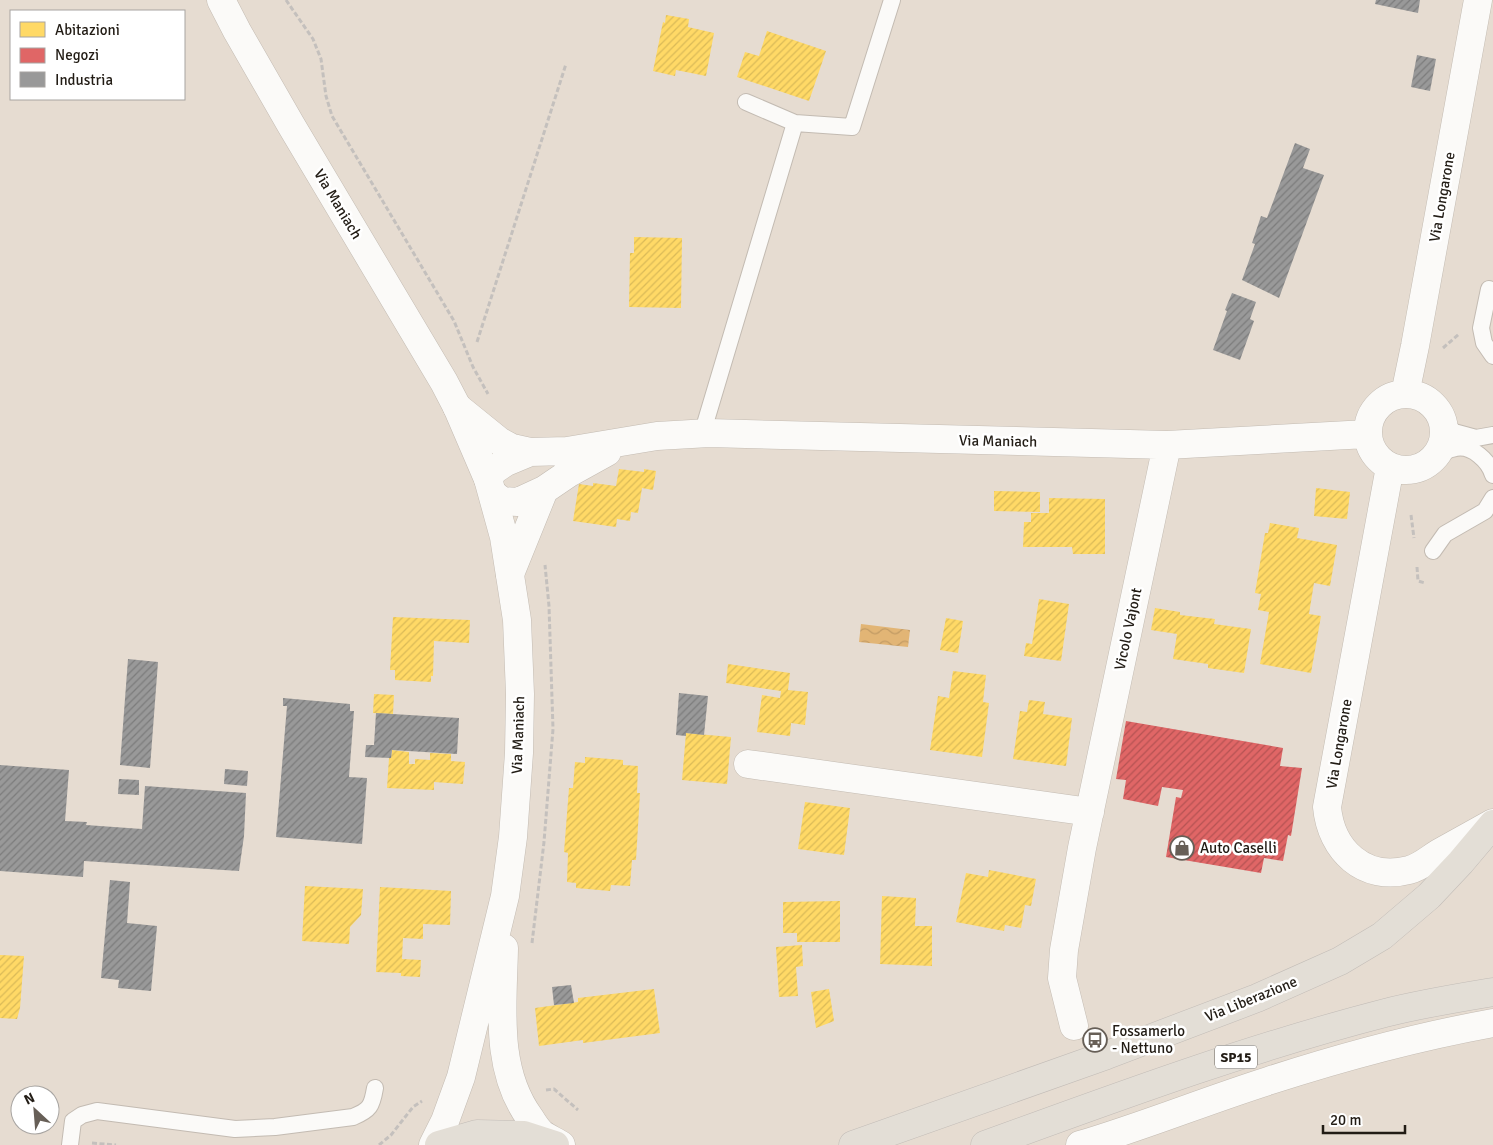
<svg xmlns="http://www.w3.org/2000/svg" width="1493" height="1145" viewBox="0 0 1493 1145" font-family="Signika,sans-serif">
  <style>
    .water { fill: url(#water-waves) }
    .homes { fill: url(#homes-hatch) }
    .shops { fill: url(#shops-hatch) }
    .industry { fill: url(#industry-hatch) }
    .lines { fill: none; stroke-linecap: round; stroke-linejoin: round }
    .lane-casing { stroke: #c3bbb2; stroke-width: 18 }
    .street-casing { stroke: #c3bbb2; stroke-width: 29 }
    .secondary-casing { stroke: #c3bbb2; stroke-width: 29 }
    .primary-casing { stroke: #c2bcb7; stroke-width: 29 }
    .path { stroke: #c4c0bd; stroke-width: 3; stroke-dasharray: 5 2.5; stroke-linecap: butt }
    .lane { stroke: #fbfaf8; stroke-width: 16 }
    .street { stroke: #fbfaf8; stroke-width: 28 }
    .secondary { stroke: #fbfaf8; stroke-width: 28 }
    .primary { stroke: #e3ded6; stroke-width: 28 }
    .labels { text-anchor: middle; stroke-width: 5; stroke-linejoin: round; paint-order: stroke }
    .shield { fill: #fff; stroke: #64605b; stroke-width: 1 }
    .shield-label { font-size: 14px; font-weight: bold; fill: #221c15 }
    .street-label { font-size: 15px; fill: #221c15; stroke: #fff }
    .poi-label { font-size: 15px; fill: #221c15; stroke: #fff; text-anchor: start }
  </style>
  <defs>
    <pattern id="water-waves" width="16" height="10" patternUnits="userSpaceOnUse" patternTransform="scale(1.25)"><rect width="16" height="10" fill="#e2b575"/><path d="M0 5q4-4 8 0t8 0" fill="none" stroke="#c29b64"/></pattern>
    <pattern id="homes-hatch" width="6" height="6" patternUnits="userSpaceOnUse" patternTransform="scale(1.25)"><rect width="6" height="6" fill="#ffd966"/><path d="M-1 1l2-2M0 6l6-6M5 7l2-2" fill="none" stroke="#daba58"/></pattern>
    <pattern id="shops-hatch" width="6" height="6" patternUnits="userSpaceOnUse" patternTransform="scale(1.25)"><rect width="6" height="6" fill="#e06666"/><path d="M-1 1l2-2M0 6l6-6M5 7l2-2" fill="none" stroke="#b55353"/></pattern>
    <pattern id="industry-hatch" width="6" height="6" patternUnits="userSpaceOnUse" patternTransform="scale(1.25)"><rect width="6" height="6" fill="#999"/><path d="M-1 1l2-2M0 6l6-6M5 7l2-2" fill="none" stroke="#7c7c7c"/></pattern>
  </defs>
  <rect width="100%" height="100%" fill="#e6dcd1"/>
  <path class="water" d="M 861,624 L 910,630 L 908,647 L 859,642 Z"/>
  <path class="homes" d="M 666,15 L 689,19 L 688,27 L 714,33 L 706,76 L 676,70 L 675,76 L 653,71 L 663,22 L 665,23 Z
    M 767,31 L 826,51 L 809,101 L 737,77 L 745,52 L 759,56 Z
    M 634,237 L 682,238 L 681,308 L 629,307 L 630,253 L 634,253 Z
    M 619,469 L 644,472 L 644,469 L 656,471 L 653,490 L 642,488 L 638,513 L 631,512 L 630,521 L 617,519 L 616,527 L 573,521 L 579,484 L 593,486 L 593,483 L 616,486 Z
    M 1316,488 L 1350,492 L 1347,519 L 1314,516 Z
    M 994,491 L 1040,492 L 1040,512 L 994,511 Z
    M 1049,498 L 1105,499 L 1105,554 L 1073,554 L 1072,547 L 1023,547 L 1024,522 L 1031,522 L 1031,513 L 1049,513 Z
    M 1270,523 L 1299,528 L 1297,538 L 1337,545 L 1330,586 L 1314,583 L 1309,614 L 1321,616 L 1311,673 L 1260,664 L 1269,612 L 1258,610 L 1261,594 L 1255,593 L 1265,533 L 1268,533 Z
    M 1039,599 L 1069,604 L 1061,661 L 1024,656 L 1026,643 L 1032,644 Z
    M 1155,608 L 1180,612 L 1180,615 L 1215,619 L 1214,624 L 1251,629 L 1244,673 L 1208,668 L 1208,664 L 1173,659 L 1177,634 L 1151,630 Z
    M 393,617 L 470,620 L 469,643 L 434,641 L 433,676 L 431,676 L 431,682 L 395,680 L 395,670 L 390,670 Z
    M 946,618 L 963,621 L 958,653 L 940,650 Z
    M 728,664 L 790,673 L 788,690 L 808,692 L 805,725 L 791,723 L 790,736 L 757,732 L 762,695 L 780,698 L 781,691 L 726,683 Z
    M 953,671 L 986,675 L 983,702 L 989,703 L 982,757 L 930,750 L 938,696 L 949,698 Z
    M 374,694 L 394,695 L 393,714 L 373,713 Z
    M 1029,700 L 1045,702 L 1043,714 L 1072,718 L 1066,766 L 1013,759 L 1020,711 L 1027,712 Z
    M 686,733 L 731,737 L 727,784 L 682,780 Z
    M 392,750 L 409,752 L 409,764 L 415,764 L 415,759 L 430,760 L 430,753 L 451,754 L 451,761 L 465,762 L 463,784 L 434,782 L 434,790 L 387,788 L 389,758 L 391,758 Z
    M 585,757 L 623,760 L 623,765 L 638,766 L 637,793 L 640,793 L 636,860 L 632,860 L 630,886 L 611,885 L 610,891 L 576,888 L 576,883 L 567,882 L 568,853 L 564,852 L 569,788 L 573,788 L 575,762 L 585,763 Z
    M 805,802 L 850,808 L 844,855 L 798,849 Z
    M 989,870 L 1036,879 L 1031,906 L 1025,905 L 1021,928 L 1005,925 L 1004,931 L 956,922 L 966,873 L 988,877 Z
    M 305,886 L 363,889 L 361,915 L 350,927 L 349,944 L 302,941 Z
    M 380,887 L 451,891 L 450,925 L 423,924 L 423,939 L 403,938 L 402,959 L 421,960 L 420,977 L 401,976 L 401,973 L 376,972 Z
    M 882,896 L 916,898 L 915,926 L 932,926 L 932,966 L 880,964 Z
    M 840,901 L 840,942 L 797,942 L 797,933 L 783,933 L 783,902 Z
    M 802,945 L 803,966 L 796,967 L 798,996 L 779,997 L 776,947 Z
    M 0,955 L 24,956 L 20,1008 L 17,1019 L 0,1018 Z
    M 654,989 L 660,1033 L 583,1043 L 583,1040 L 539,1046 L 535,1008 L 578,1002 L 578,998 Z
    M 829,989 L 834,1021 L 816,1028 L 811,992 Z"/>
  <path class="shops" d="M 1126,721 L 1283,748 L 1280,766 L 1302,768 L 1291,836 L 1288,835 L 1283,861 L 1264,858 L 1261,873 L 1166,857 L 1176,797 L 1181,798 L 1183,790 L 1162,787 L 1158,806 L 1123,799 L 1126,780 L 1116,779 Z"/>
  <path class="industry" d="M 1376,0 L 1420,0 L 1418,13 L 1375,4 Z
    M 1417,55 L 1436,59 L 1430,91 L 1411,87 Z
    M 1295,143 L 1310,149 L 1303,168 L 1324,175 L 1279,298 L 1242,280 L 1255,244 L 1252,243 L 1261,216 L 1267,218 Z
    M 1232,293 L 1256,302 L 1250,319 L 1254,321 L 1240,360 L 1213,350 L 1227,311 L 1225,310 Z
    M 128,659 L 158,662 L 150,768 L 120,765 Z
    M 679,693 L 708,696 L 704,735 L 686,733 L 686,736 L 676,735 Z
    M 283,698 L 350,704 L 350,711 L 354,711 L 349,777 L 367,778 L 362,844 L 276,837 L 287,706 L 283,706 Z
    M 376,713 L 459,718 L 457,754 L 392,750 L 391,758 L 365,757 L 366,745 L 374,745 Z
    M 0,765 L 69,770 L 65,821 L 87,822 L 86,825 L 142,829 L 145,786 L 246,793 L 244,836 L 239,871 L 84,861 L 83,877 L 0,871 Z
    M 225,769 L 248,771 L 247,786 L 224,784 Z
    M 119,779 L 139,780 L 139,795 L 118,794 Z
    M 110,880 L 130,882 L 127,923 L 157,926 L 151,991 L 118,988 L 119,980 L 101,978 Z
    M 571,985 L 574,1003 L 554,1005 L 552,987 Z"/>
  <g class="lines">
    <g class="lane-casing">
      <path id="lane" d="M 795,123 L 852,127 L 892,0
        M 1489,289 L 1481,328 L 1484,343 L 1493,356
        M 1442,421 L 1454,432 L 1476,438 L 1493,435
        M 702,434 L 795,123 L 746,102
        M 1434,458 C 1441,453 1448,449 1456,448 C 1472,445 1489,461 1493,475
        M 1433,551 L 1445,534 L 1485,511 L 1493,498
        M 70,1145 L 73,1121 L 82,1115 L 97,1111 L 235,1129 L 275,1127 L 353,1117 C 370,1110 372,1106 375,1088"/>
    </g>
    <g class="street-casing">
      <path id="street" d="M1368 432a38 38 0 1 1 76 0a38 38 0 1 1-76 0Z
        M 1405,394 L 1415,346 L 1478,0
        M 457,407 L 499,441 L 512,448 L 530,452
        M 1390,467 L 1327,807 C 1331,850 1364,882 1409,870 C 1421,867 1429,859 1439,853 C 1457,843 1475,833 1493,823
        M 488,479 L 494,470 L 506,462 L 530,452 L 567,451 L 657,436 L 709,433 L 1167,445 L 1367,434
        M 493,494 L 502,501 L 518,502 L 544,490 L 569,473 L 607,452
        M 510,574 L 544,490
        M 748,764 L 1090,812
        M 1074,1026 L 1062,978 L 1064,950 L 1082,848 L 1167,445
        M 1080,1145 C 1144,1126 1205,1101 1268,1081 C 1342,1057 1416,1037 1493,1023"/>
    </g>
    <g class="secondary-casing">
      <path id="secondary" d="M 221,0 L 237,31 L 291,125 L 444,382 L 457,407 L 488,479 L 504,537 L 517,620 L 520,694 L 519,753 L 513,837 L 505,896 L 461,1077 L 445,1121 L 433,1145
        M 504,948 C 503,1005 494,1069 530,1118 C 533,1123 537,1129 541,1133 C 547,1138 555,1141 561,1145"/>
    </g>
    <g class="primary-casing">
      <path id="primary" d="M 439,1145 L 477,1134 L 524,1135 L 555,1145
        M 853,1145 L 1107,1055 L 1257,998 L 1340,961 L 1382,936 L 1429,896 L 1461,862 L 1493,824
        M 985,1145 C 1117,1097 1249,1048 1385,1013 C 1420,1004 1457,998 1493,992"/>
    </g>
    <path class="path" d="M 286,0 L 313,39 L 321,59 L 326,96 L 332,116 L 454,321 L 473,367 L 488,394
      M 477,342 L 566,64
      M 1443,348 L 1459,334
      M 1411,515 L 1414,538
      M 1417,567 L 1418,581 L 1425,583
      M 532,943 L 544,842 L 553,729 L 549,606 L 545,565
      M 546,1090 L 554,1089 L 578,1110
      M 92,1143 L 116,1145
      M 379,1145 L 391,1135 L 413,1107 L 422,1101"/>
    <use href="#lane" class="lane"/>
    <use href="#street" class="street"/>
    <use href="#secondary" class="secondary"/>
    <use href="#primary" class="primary"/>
  </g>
  <defs>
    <g id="shop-ring" transform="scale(1.25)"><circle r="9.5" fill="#fff" stroke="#675f57" stroke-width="1.5"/><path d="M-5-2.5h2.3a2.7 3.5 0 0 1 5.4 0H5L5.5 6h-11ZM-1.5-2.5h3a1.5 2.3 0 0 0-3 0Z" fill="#675f57"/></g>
    <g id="bus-ring" transform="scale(1.25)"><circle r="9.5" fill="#fff" stroke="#675f57" stroke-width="1.5"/><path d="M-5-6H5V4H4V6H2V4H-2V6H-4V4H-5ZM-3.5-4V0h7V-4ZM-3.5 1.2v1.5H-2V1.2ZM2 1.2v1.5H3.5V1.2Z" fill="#675f57"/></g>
  </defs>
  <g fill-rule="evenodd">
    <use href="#shop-ring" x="1182" y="848"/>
    <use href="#bus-ring" x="1095" y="1040"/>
  </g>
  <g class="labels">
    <rect class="shield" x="1215" y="1045.5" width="42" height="23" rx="4"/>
    <g class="shield-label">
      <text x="1236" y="1062">SP15</text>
    </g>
    <g class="street-label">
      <text transform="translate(1442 197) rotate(-80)" y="5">Via Longarone</text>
      <text transform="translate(338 204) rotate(59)" y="5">Via Maniach</text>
      <text transform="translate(998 441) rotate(1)" y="5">Via Maniach</text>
      <text transform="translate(1128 629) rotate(-78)" y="5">Vicolo Vajont</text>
      <text transform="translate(518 735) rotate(-88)" y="5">Via Maniach</text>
      <text transform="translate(1339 744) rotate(-80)" y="5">Via Longarone</text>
      <text transform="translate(1251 999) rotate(-22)" y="5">Via Liberazione</text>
    </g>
    <g class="poi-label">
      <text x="1200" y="853">Auto Caselli</text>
      <text x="1112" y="1036">Fossamerlo<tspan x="1112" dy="17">- Nettuno</tspan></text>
    </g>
  </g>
  <rect x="10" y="10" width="175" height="90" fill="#ffffff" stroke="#a7a4a1"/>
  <rect x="20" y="22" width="25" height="15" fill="#ffd966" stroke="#a7a4a1"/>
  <text x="55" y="35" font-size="15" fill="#221c15">Abitazioni</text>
  <rect x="20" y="48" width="25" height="15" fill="#e06666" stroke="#a7a4a1"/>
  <text x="55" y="60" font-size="15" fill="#221c15">Negozi</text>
  <rect x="20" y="72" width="25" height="15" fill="#999999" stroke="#a7a4a1"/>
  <text x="55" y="85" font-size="15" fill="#221c15">Industria</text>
  <g transform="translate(35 1110) rotate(334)"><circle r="24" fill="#ffffff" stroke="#a7a4a1"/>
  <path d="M0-4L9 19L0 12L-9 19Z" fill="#675f57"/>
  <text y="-8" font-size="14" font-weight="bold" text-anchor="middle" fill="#221c15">N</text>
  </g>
  <path d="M1323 1125v8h82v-8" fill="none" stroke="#221c15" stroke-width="2.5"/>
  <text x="1330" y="1125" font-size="15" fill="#221c15" stroke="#ffffff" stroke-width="4" paint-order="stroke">20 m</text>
</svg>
